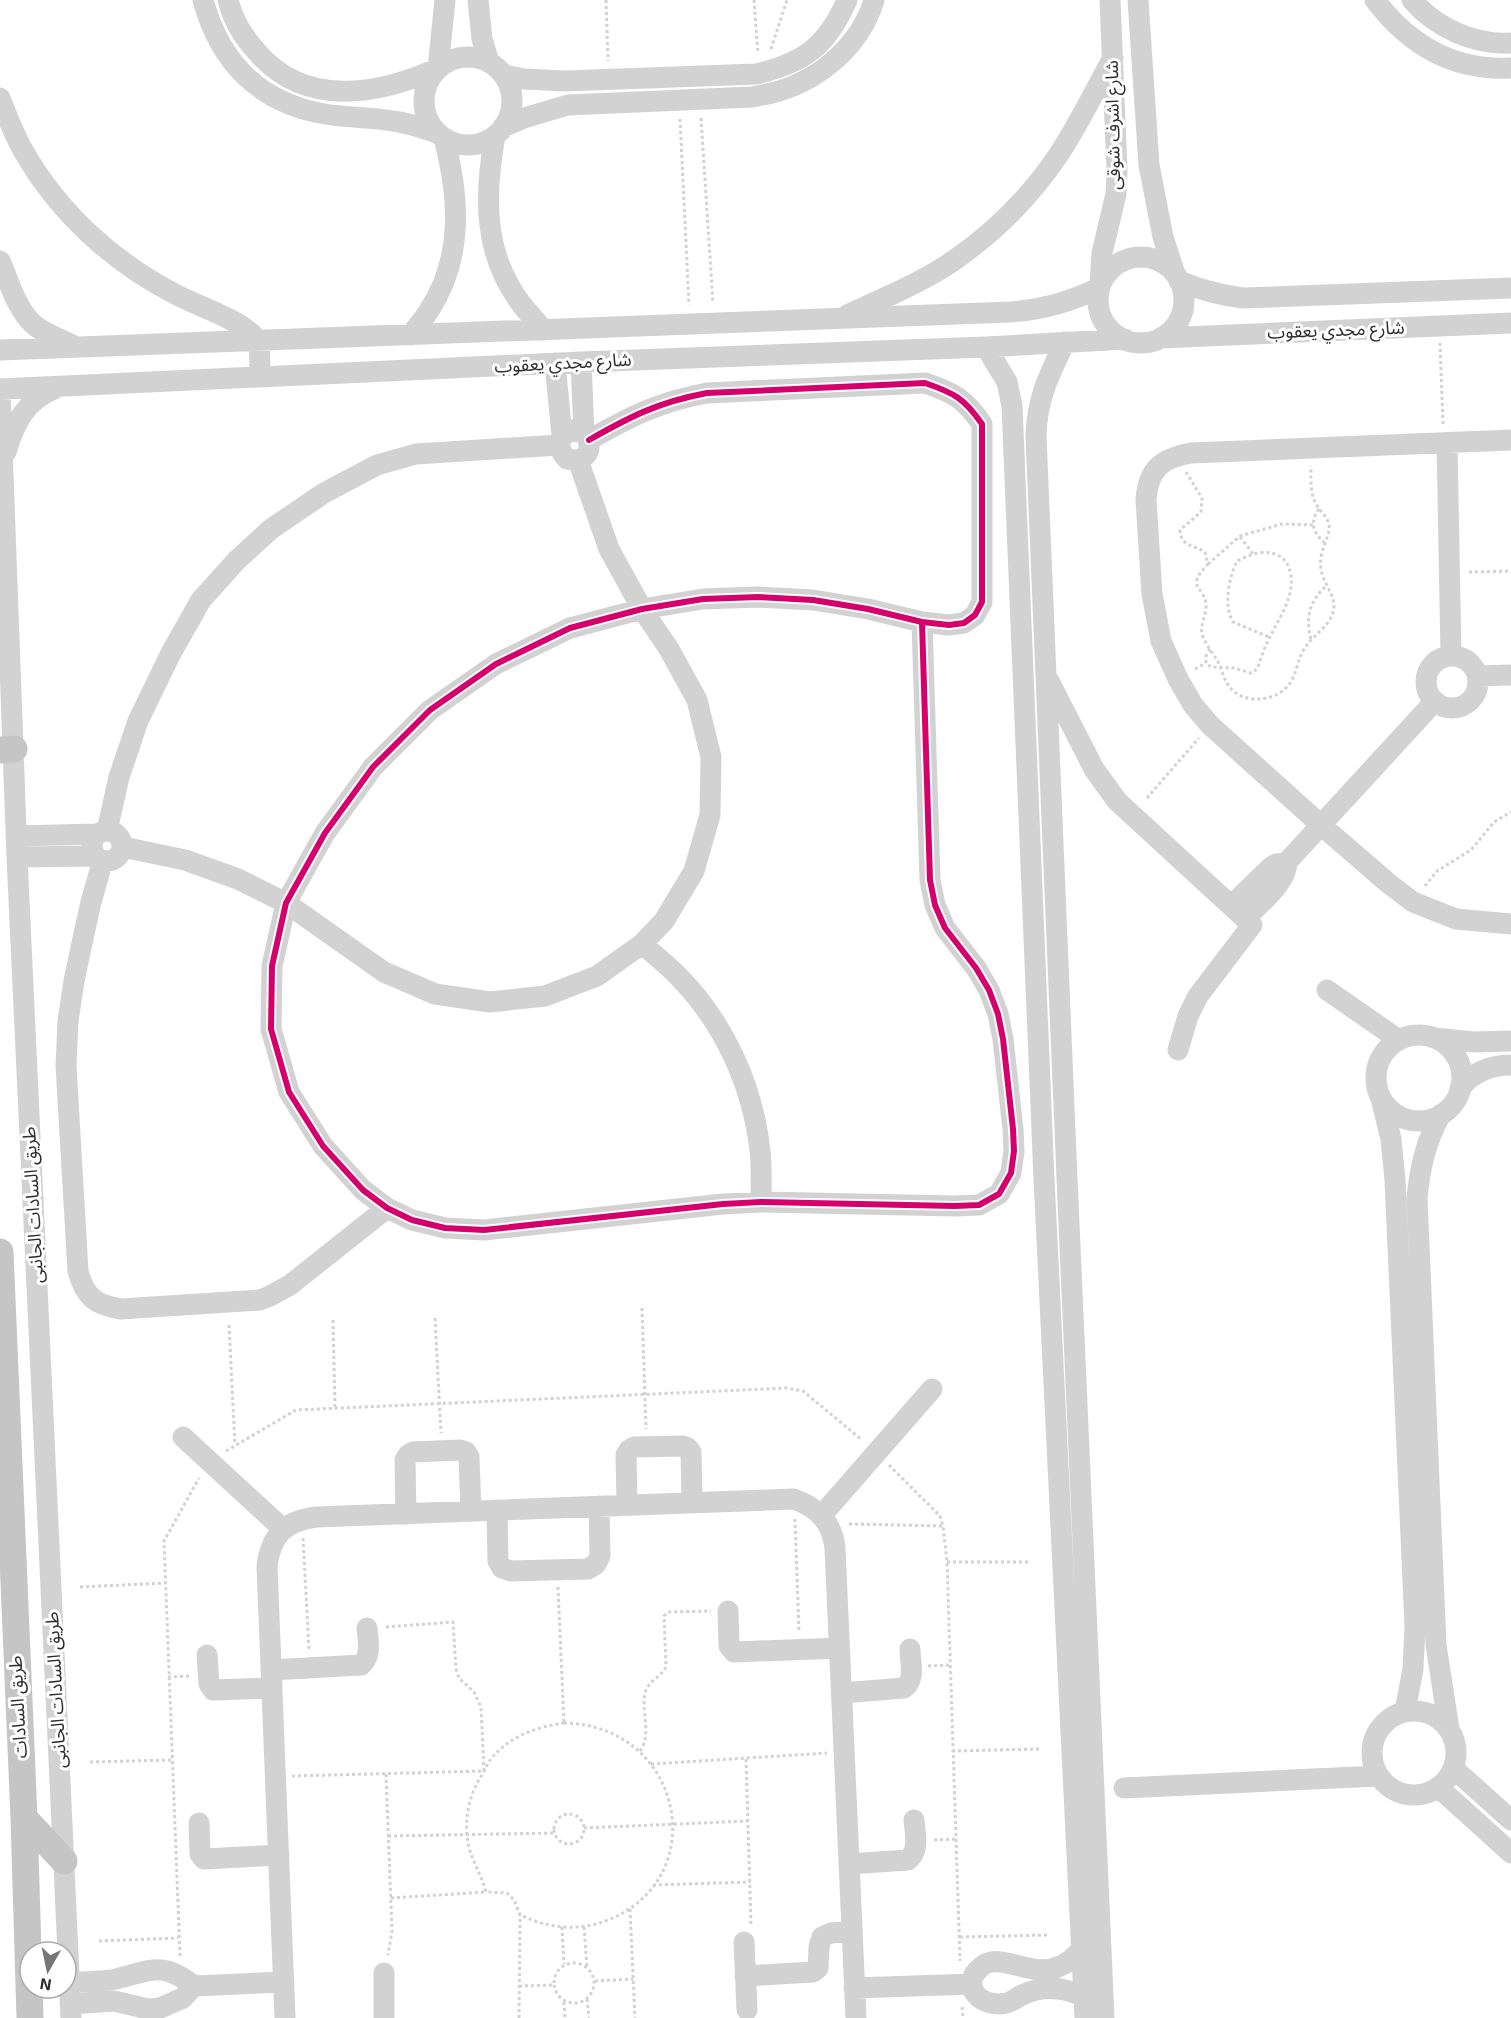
<svg xmlns="http://www.w3.org/2000/svg" width="1511" height="2018" viewBox="0 0 1511 2018" font-family="'Exo 2','Noto Sans Arabic',sans-serif">
  <style>
    .lines { fill: none; stroke-linecap: round; stroke-linejoin: round }
    .path { stroke: #d2d2d2; stroke-width: 3; stroke-dasharray: 3 3; stroke-linecap: butt }
    .minor { stroke: #d2d2d2; stroke-width: 21 }
    .major { stroke: #c5c5c5; stroke-width: 27 }
    .cycleway-casing { stroke: #fff; stroke-width: 10 }
    .cycleway { stroke: #d6006c; stroke-width: 6 }
    .labels { text-anchor: middle; stroke-width: 6; stroke-linejoin: round; paint-order: stroke }
    .street-label { font-size: 18px; fill: #2d2d2d; stroke: #fff }
  </style>
  <rect width="100%" height="100%" fill="#fff"/>
  <g class="lines">
    <path class="path" d="M 606,0 L 608,61
      M 754,0 L 758,54
      M 771,49 L 787,0
      M 701,118 L 713,303
      M 680,119 L 689,305
      M 1440,343 L 1443,424
      M 1186,472 L 1202,498 L 1201,512 L 1180,530 C 1181,547 1194,545 1205,552 L 1208,564 C 1183,590 1207,586 1206,607 C 1206,616 1200,625 1202,634 C 1205,644 1213,653 1218,662 C 1222,669 1223,677 1227,683 C 1238,704 1271,703 1286,688 C 1297,677 1296,663 1303,651 C 1312,634 1332,627 1334,607 C 1334,593 1323,583 1321,569 C 1318,550 1331,537 1329,525 C 1327,515 1319,511 1315,502 C 1310,492 1311,477 1311,466
      M 1319,509 C 1310,521 1312,532 1324,542
      M 1240,537 L 1254,555
      M 1208,564 L 1240,536 L 1282,524 L 1313,525
      M 1469,572 L 1511,571
      M 1311,639 C 1305,616 1310,601 1327,585
      M 1210,649 L 1206,656 L 1206,663 L 1211,667 L 1234,668 L 1251,673 L 1257,669 C 1261,659 1264,648 1269,639 C 1279,617 1298,594 1289,568 C 1287,562 1283,557 1277,555 C 1265,549 1248,555 1237,561 C 1229,578 1223,605 1233,622 L 1269,637
      M 1195,669 L 1206,663
      M 1147,798 L 1199,738
      M 1425,886 L 1437,871 L 1471,850 L 1494,822 L 1511,812
      M 642,1308 L 646,1429
      M 435,1318 L 441,1433
      M 333,1320 L 335,1408
      M 229,1325 L 235,1445
      M 226,1451 L 296,1410 L 787,1388 L 803,1391 L 862,1440
      M 889,1465 L 940,1516 L 943,1526 L 947,1562 L 960,1961
      M 795,1519 L 799,1632
      M 849,1524 L 943,1526
      M 303,1538 L 309,1649
      M 947,1562 L 1029,1562
      M 80,1587 L 165,1583
      M 558,1587 L 564,1723
      M 928,1666 L 950,1665
      M 168,1677 L 192,1676
      M 564,1723 C 683,1725 714,1878 608,1920 C 578,1932 548,1928 520,1915 L 514,1900 L 507,1893 L 486,1892 C 481,1873 469,1857 467,1836 C 465,1814 470,1793 482,1775 C 485,1769 488,1763 491,1759 C 509,1736 537,1727 564,1723 Z
      M 640,1751 C 652,1735 641,1712 645,1693 C 648,1681 661,1677 666,1667 L 664,1616 L 668,1612 L 711,1611
      M 952,1751 L 1039,1749
      M 746,1759 L 751,1925
      M 90,1762 L 172,1760
      M 651,1764 L 827,1753
      M 386,1774 L 392,1931 L 388,1955
      M 292,1776 L 484,1771 L 481,1707 L 474,1692 L 459,1678 L 456,1669 L 453,1622 L 386,1627
      M554 1829a15 15 0 1 1 30 0a15 15 0 1 1-30 0Z
      M 584,1828 L 748,1821
      M 388,1836 L 555,1833
      M 934,1840 L 956,1839
      M 653,1885 L 750,1882
      M 391,1898 L 486,1892
      M 630,1909 L 635,2018
      M 562,1927 L 564,1964
      M 584,1927 L 587,1967
      M 960,1937 L 1047,1935
      M 99,1941 L 178,1938
      M 180,1956 L 164,1541 L 199,1478
      M554 1983a20 20 0 1 1 40 0a20 20 0 1 1-40 0Z
      M 595,1981 L 633,1979
      M 519,1986 L 553,1985
      M 587,1999 L 589,2018
      M 564,2002 L 565,2018
      M 962,2007 L 963,2018
      M 519,2018 L 520,1915"/>
    <path class="minor" d="M 203,0 C 220,63 260,103 325,114 C 347,118 371,117 393,121 C 409,123 423,128 437,133
      M 228,0 C 233,20 243,37 257,52 C 305,108 377,95 436,69
      M 478,0 L 482,39 L 489,62
      M 1138,0 L 1149,165 L 1163,237 L 1175,274
      M 1375,0 C 1409,45 1454,71 1511,68
      M 1412,0 C 1436,28 1474,45 1511,43
      M424 101a44 44 0 1 1 88 0a44 44 0 1 1-88 0Z
      M 438,68 L 445,0
      M 504,75 L 524,79 L 565,81 L 756,74 C 804,63 827,46 847,0
      M 0,98 C 7,116 14,135 24,152 C 59,213 113,262 175,294 C 199,307 237,318 255,337 C 262,345 259,367 260,377
      M 503,127 L 524,118 L 568,105 L 752,97 C 761,95 770,94 779,91 C 822,78 861,44 874,0
      M 495,136 C 484,196 483,254 522,305 C 529,314 537,322 544,330
      M1098 300a43 43 0 1 1 86 0a43 43 0 1 1-86 0Z
      M 0,261 C 9,281 16,308 33,324 C 44,334 61,339 74,346
      M 1179,281 C 1200,290 1220,295 1243,298 L 1511,288
      M 1100,285 L 1102,253 L 1116,194 L 1117,170 L 1110,0
      M 847,315 C 883,298 921,283 953,261 C 995,232 1031,196 1059,154 C 1079,124 1095,90 1113,58
      M 411,335 C 417,326 425,318 430,309 C 464,256 459,196 444,138
      M 1160,338 L 1511,323
      M 1065,342 C 1049,375 1037,398 1036,436 L 1067,1178 L 1104,2018
      M 986,347 L 1007,382 L 1012,406 L 1044,1179 L 1085,2018
      M 0,350 L 1010,312 C 1043,310 1070,302 1099,288
      M 581,362 L 584,433 C 595,448 587,464 567,459 C 560,452 558,445 562,436 L 573,430 L 584,433
      M 555,363 L 562,436
      M 0,389 L 581,362 L 986,347 L 1125,339
      M 0,392 L 17,857 L 71,2018
      M 589,440 C 631,416 659,402 707,393 L 925,383 C 954,393 964,398 982,424 L 982,602 L 975,615 L 964,623 L 949,625 L 922,622 L 868,609 L 813,600 L 758,597 L 703,599 L 642,609 L 570,628 L 496,664 L 430,710 L 373,767 L 325,833 L 286,903 L 272,966 L 271,1029 L 289,1092 L 323,1146 L 363,1190 L 387,1208 L 412,1220 L 445,1228 L 484,1230 L 723,1204 L 761,1202 L 955,1206 L 979,1205 L 999,1194 L 1011,1173 L 1014,1151 L 1013,1129 L 1003,1039 L 998,1014 L 989,990 L 976,968 L 945,928 L 935,905 L 930,880 L 922,622
      M 1511,440 L 1191,453 C 1162,458 1148,469 1146,500 L 1152,594 L 1161,641 L 1178,679 L 1193,705 L 1210,725 L 1321,825 L 1388,883 L 1413,902 L 1456,919 L 1511,924
      M 1447,443 L 1451,656
      M 6,452 C 15,422 26,400 56,388
      M1426 682a26 26 0 1 1 52 0a26 26 0 1 1-52 0Z
      M 1478,676 L 1511,675
      M 1049,681 L 1094,769 L 1117,801 L 1252,925 L 1198,996 L 1188,1016 L 1178,1050
      M92 846a15 15 0 1 1 30 0a15 15 0 1 1-30 0Z
      M 107,831 L 119,777 L 138,721 L 171,653 L 201,600 L 237,560 L 271,529 L 324,493 L 377,465 L 416,454 L 559,445
      M 16,836 L 98,834
      M 123,847 L 185,860 L 238,879 L 286,903 L 384,972 L 435,994 L 490,1002 L 545,996 L 597,976 L 642,944 L 664,921 L 694,871 L 710,815 L 711,757 L 697,700 L 669,649 L 642,609 L 609,549 L 578,460
      M 17,857 L 96,856
      M 103,860 L 91,902 L 82,943 L 74,981 L 68,1021 L 66,1066 L 78,1271 C 85,1297 95,1305 121,1309 L 260,1300 L 270,1296 L 290,1285 L 387,1208
      M 1231,906 L 1271,867 L 1276,864 L 1287,862
      M 1245,919 C 1259,904 1287,883 1287,862 L 1435,701
      M 642,944 C 654,954 666,964 677,975 C 724,1022 753,1086 760,1151 C 762,1168 761,1185 761,1202
      M 1327,990 L 1399,1040
      M1376 1078a43 43 0 1 1 86 0a43 43 0 1 1-86 0Z
      M 1434,1038 L 1474,1042 L 1511,1041
      M 1460,1088 C 1474,1071 1491,1065 1511,1065
      M 1381,1098 L 1391,1139 L 1395,1180 L 1415,1626 L 1413,1669 L 1405,1711
      M 1441,1114 C 1426,1141 1420,1167 1417,1198 L 1436,1645 L 1449,1729
      M 183,1437 L 283,1529
      M 627,1505 L 626,1455 L 629,1450 L 634,1447 L 683,1446 L 688,1448 L 691,1452 L 692,1503
      M 497,1510 L 498,1561 L 502,1568 L 511,1571 L 588,1569 L 596,1564 L 600,1556 L 599,1506
      M 406,1514 L 405,1460 L 408,1455 L 413,1452 L 460,1450 L 466,1452 L 469,1457 L 471,1511
      M 822,1515 L 932,1389
      M 728,1611 L 729,1646 L 734,1652 L 839,1648
      M 207,1655 L 209,1684 L 213,1690 L 272,1688
      M 271,1670 L 361,1665 C 372,1656 368,1641 367,1628
      M 842,1693 L 904,1688 C 916,1679 910,1663 910,1649
      M1372 1753a42 42 0 1 1 84 0a42 42 0 1 1-84 0Z
      M 1453,1768 L 1511,1820
      M 1438,1787 L 1511,1853
      M 1124,1788 L 1378,1776
      M 199,1823 L 200,1854 L 204,1859 L 279,1855
      M 849,1864 L 908,1860 C 920,1850 915,1834 914,1820
      M 744,1942 L 747,2010
      M 1082,1949 C 1075,1956 1069,1963 1060,1966 C 1031,1980 1001,1950 981,1967 C 958,1986 982,2009 1006,2003 C 1012,2002 1016,1998 1022,1995 C 1043,1985 1064,1987 1084,1997
      M 384,1973 L 384,2018
      M 745,1976 L 813,1972 L 818,1968 L 819,1947 L 822,1937 L 831,1933 L 852,1931
      M 69,1982 C 85,1982 100,1982 116,1979 C 151,1971 161,1960 194,1986 L 284,1982
      M 854,1988 L 972,1984
      M 70,2004 L 114,2001 L 148,2009 L 160,2008 L 183,1998 L 194,1986
      M 285,2018 L 267,1566 C 271,1535 285,1521 316,1517 L 794,1499 C 818,1508 832,1522 835,1548 L 856,2018"/>
    <path class="major" d="M 0,750 L 14,749
      M 0,1252 L 24,1818 L 30,2018
      M 24,1818 L 64,1861"/>
    <g class="cycleway-casing">
      <path id="cycleway" d="M 589,440 C 631,416 659,402 707,393 L 925,383 C 954,393 964,398 982,424 L 982,602 L 975,615 L 964,623 L 949,625 L 922,622 L 868,609 L 813,600 L 758,597 L 703,599 L 642,609 L 570,628 L 496,664 L 430,710 L 373,767 L 325,833 L 286,903 L 272,966 L 271,1029 L 289,1092 L 323,1146 L 363,1190 L 387,1208 L 412,1220 L 445,1228 L 484,1230 L 723,1204 L 761,1202 L 955,1206 L 979,1205 L 999,1194 L 1011,1173 L 1014,1151 L 1013,1129 L 1003,1039 L 998,1014 L 989,990 L 976,968 L 945,928 L 935,905 L 930,880 L 922,622"/>
    </g>
    <use href="#cycleway" class="cycleway"/>
  </g>
  <g class="labels">
    <g class="street-label">
      <text transform="translate(1113 125) rotate(-91)" y="6">شارع اشرف شوقى</text>
      <text transform="translate(1336 330) rotate(-2)" y="6">شارع مجدي يعقوب</text>
      <text transform="translate(563 363) rotate(-3)" y="6">شارع مجدي يعقوب</text>
      <text transform="translate(33 1205) rotate(-93)" y="6">طريق السادات الجانبى</text>
      <text transform="translate(56 1690) rotate(-93)" y="6">طريق السادات الجانبى</text>
      <text transform="translate(18 1707) rotate(-93)" y="6">طريق السادات</text>
    </g>
  </g>
  <g transform="translate(48 1970) rotate(189)"><circle r="28" fill="#ffffff" stroke="#ababab" stroke-width="1.5"/>
  <path d="M0-4.5L10 22L0 15L-10 22Z" fill="#767676"/>
  <text y="-9" font-size="16" font-weight="bold" text-anchor="middle" fill="#2d2d2d">N</text>
  </g>
</svg>
